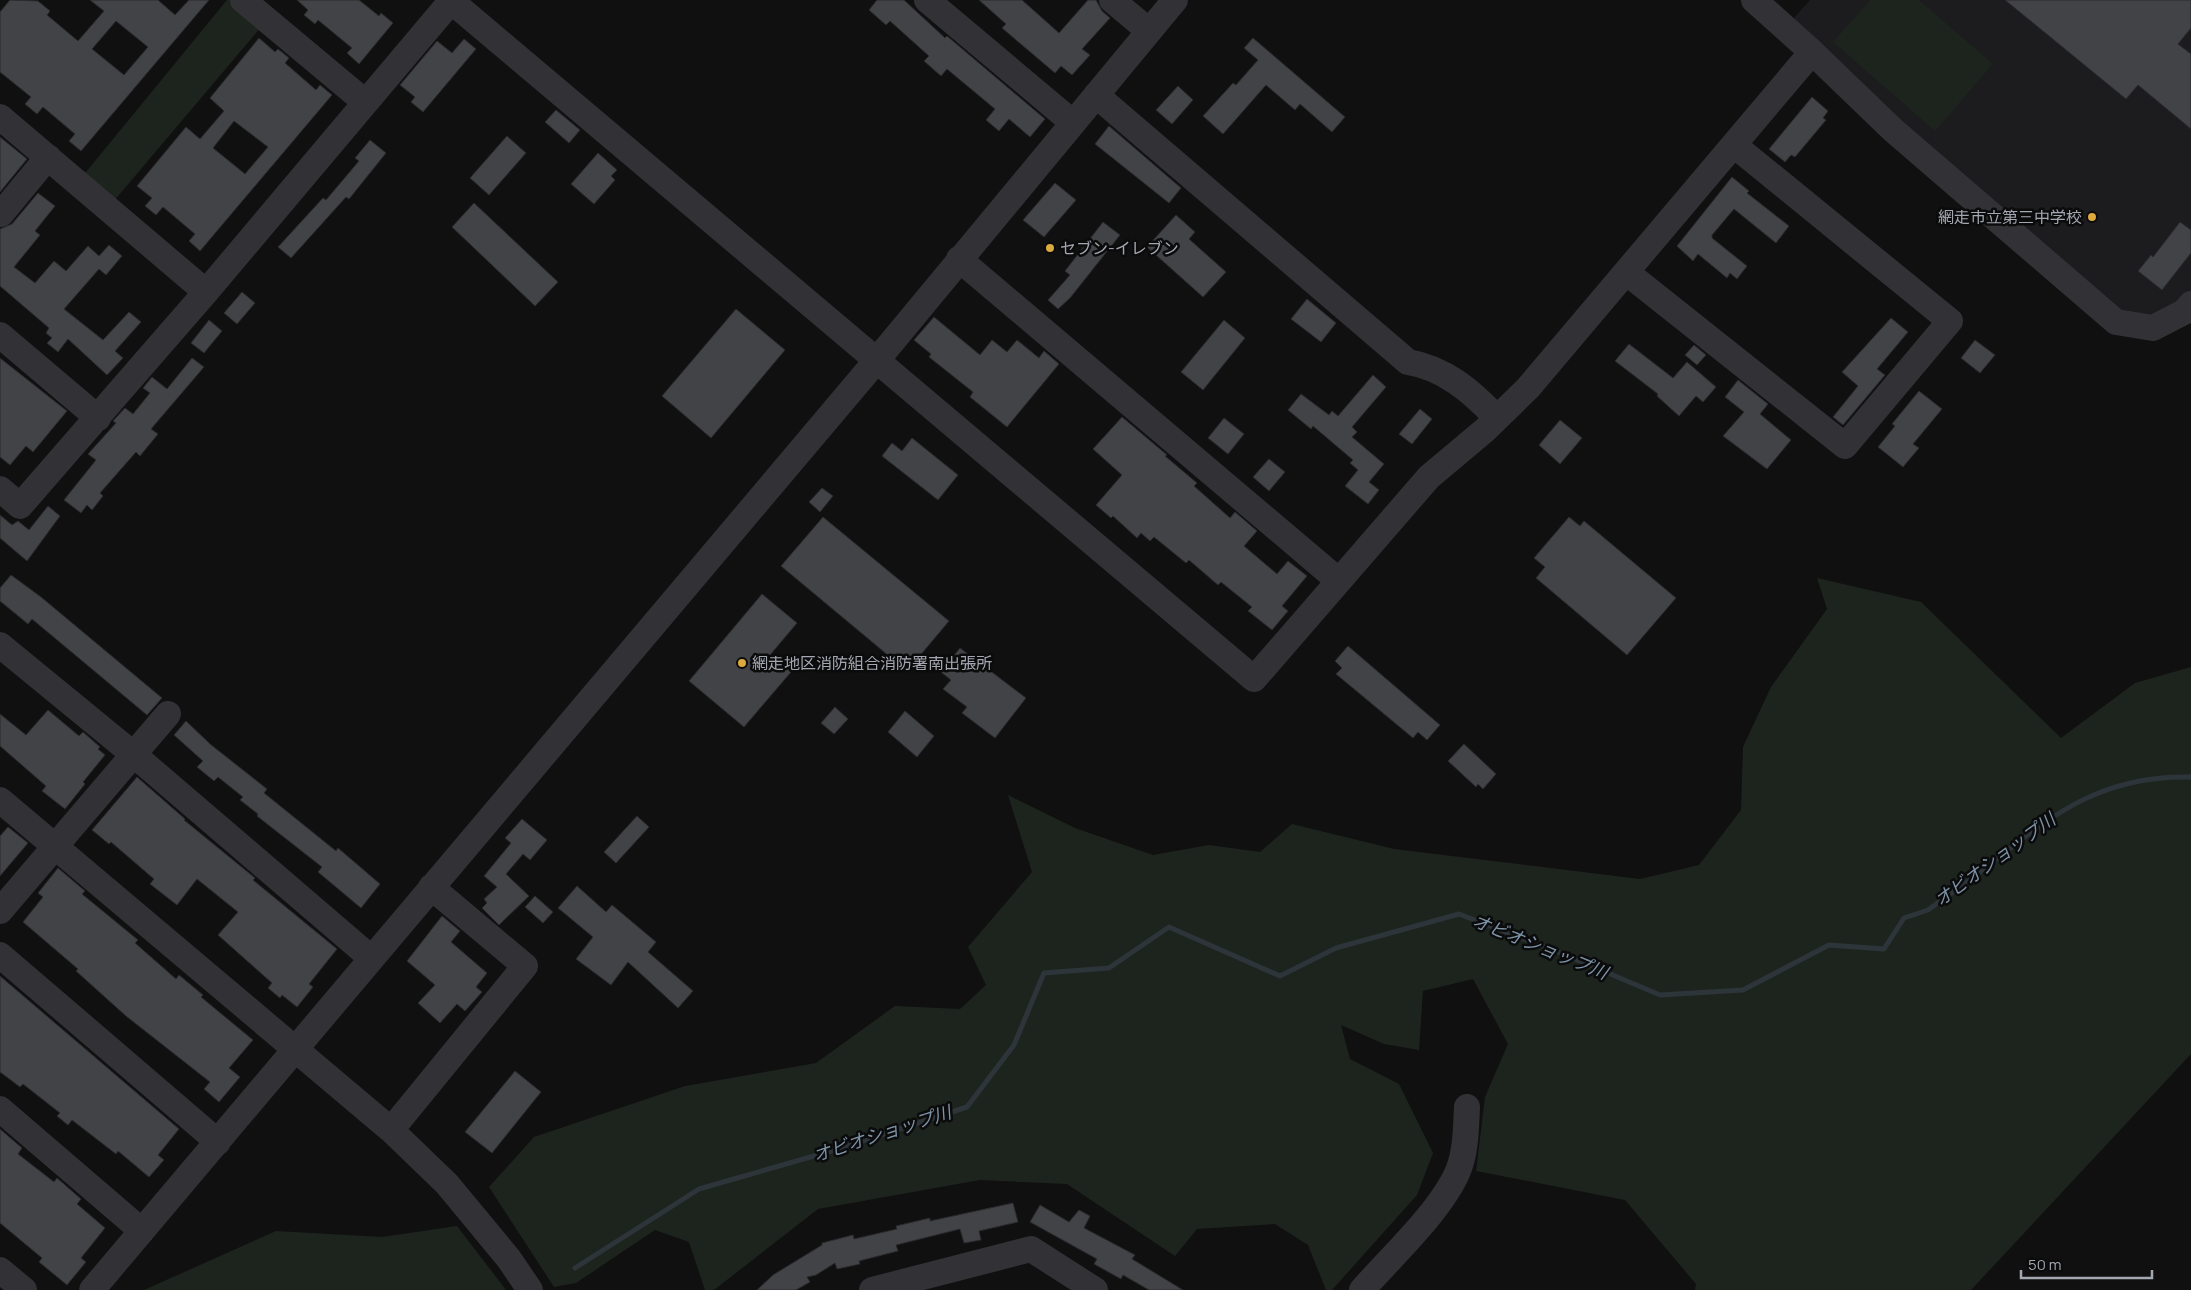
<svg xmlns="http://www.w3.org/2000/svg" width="2191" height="1290" viewBox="0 0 2191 1290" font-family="Manrope,'Noto Sans JP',sans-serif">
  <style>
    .built { fill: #1c1c1e }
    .green { fill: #1d241e }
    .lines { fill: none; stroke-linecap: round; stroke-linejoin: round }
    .stream { stroke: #2d343a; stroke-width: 5 }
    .building { fill: #424347; stroke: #2b2a2d; fill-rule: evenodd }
    .minor { stroke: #323236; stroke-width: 26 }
    .poi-dot { fill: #dcaa3e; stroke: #0b0b0c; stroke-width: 2 }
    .labels { text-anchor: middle; stroke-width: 5; stroke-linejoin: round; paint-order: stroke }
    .poi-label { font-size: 16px; fill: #a3a7b1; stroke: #0b0b0c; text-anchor: start }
    .water-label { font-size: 18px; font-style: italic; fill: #7d93a8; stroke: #0b0b0c }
  </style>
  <rect width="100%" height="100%" fill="#101011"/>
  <path class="built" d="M 1810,0 L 2191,0 L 2191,304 L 2184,312 L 2116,322 L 1785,28 Z"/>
  <path class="green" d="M 227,0 L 243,0 L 267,20 L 108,208 L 77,183 Z
    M 1870,0 L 1919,0 L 1993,64 L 1935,131 L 1833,42 Z
    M 1817,578 L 1921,602 L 2061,738 L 2135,683 L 2191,667 L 2191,1054 L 1971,1290 L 1695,1290 L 1696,1284 L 1625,1200 L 1476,1171 L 1485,1097 L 1508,1044 L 1473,979 L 1423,991 L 1419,1050 L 1384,1044 L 1341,1025 L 1350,1059 L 1399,1084 L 1433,1153 L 1417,1195 L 1332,1290 L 1326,1290 L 1308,1245 L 1275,1224 L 1197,1229 L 1175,1256 L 1067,1184 L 980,1180 L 818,1209 L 714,1290 L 705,1290 L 689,1242 L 655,1230 L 576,1283 L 554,1287 L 489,1187 L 534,1137 L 685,1086 L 816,1063 L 895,1006 L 960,1009 L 986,985 L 968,947 L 1032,872 L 1008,795 L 1075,828 L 1153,855 L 1209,845 L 1260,852 L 1292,824 L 1394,849 L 1640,879 L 1699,865 L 1741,810 L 1743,747 L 1771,687 L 1827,609 Z
    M 457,1226 L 506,1290 L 144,1290 L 276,1231 L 382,1237 Z"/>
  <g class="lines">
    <path class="stream" d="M 575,1268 L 699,1189 L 835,1150 L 967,1107 L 1014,1045 L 1044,973 L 1109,968 L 1169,927 L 1280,976 L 1336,948 L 1459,914 L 1568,956 L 1660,995 L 1743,990 L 1829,945 L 1884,949 L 1904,918 L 1928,910 L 1939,902 C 2026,843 2075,774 2191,777"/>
  </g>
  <path class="building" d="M 10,0 L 38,1 L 50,11 L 47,15 L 78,41 L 104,11 L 90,0 L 158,0 L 175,15 L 189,0 L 209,0 L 81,151 L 69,141 L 75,134 L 43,107 L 37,114 L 25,104 L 31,97 L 0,72 L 0,12 ZM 116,21 L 148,47 L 124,75 L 92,49 Z
    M 297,0 L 359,0 L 379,16 L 381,13 L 393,23 L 359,64 L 347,53 L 352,48 L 318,20 L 315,24 L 304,15 L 308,10 Z
    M 877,0 L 904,0 L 945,38 L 947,36 L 1045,119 L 1030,137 L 1009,119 L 999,131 L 986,120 L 995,109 L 947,69 L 941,76 L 924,61 L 929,56 L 890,21 L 886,25 L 869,10 Z
    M 979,0 L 1022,0 L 1059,33 L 1088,0 L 1096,0 L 1102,11 L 1110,18 L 1082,49 L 1090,55 L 1072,75 L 1061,66 L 1055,73 L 1002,28 L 1006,24 Z
    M 2005,0 L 2191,0 L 2191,28 L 2178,44 L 2191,54 L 2191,129 L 2138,85 L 2126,99 Z
    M 259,38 L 275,52 L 278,49 L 289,58 L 285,63 L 316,90 L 320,85 L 332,95 L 200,251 L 189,241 L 195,234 L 163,207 L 156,215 L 145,206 L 152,198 L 137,186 L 186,127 L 200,139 L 224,111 L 210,98 ZM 234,121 L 268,147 L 245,174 L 213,148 Z
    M 1253,38 L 1345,117 L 1332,132 L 1300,104 L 1295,110 L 1266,85 L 1223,134 L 1203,116 L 1233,83 L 1236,85 L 1258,60 L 1244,48 Z
    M 464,39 L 476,49 L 423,112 L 411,102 L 415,97 L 400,85 L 437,41 L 452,53 Z
    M 1178,86 L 1193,100 L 1172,124 L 1156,110 Z
    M 1812,97 L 1828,111 L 1823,118 L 1826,120 L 1795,157 L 1791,155 L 1785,162 L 1769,149 Z
    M 556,110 L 580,130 L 569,143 L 545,122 Z
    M 1109,126 L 1181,188 L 1169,203 L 1095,144 Z
    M 507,136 L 526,153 L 489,195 L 470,178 Z
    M 0,137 L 27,159 L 0,192 Z
    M 370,140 L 386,153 L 349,199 L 346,197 L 291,258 L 278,247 L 323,198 L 326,200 L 359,161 L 355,158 Z
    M 598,153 L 617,170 L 611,176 L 615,180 L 594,204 L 571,184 Z
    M 1732,177 L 1749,191 L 1747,193 L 1789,226 L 1776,243 L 1734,209 L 1712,235 L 1712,238 L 1747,266 L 1737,279 L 1730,273 L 1727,278 L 1698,254 L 1693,261 L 1677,246 Z
    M 1055,183 L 1076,200 L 1044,237 L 1023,220 Z
    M 38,193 L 55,206 L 35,231 L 40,235 L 14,267 L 35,283 L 54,261 L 66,271 L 88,246 L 99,256 L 109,245 L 122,256 L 106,275 L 99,269 L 64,309 L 103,340 L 129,312 L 141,322 L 115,351 L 123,358 L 107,375 L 68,339 L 58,352 L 47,343 L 52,338 L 46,333 L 49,328 L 0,286 L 0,229 L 12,224 Z
    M 474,203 L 558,282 L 535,306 L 452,227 Z
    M 1176,215 L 1195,232 L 1189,239 L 1226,272 L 1203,297 L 1147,247 Z
    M 1103,222 L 1120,235 L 1070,298 L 1058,309 L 1048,300 L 1070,275 L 1065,271 Z
    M 2180,222 L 2191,230 L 2191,253 L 2162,290 L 2138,271 L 2151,255 L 2153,257 Z
    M 242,292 L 255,303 L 237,324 L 224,313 Z
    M 1307,299 L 1336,323 L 1321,342 L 1291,319 Z
    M 736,309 L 785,350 L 711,438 L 662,396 Z
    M 934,317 L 980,355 L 992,340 L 1007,352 L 1017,340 L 1039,358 L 1044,351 L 1059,364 L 1007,427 L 970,397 L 973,392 L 929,357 L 931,354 L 914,340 Z
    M 1891,318 L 1908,332 L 1877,369 L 1885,375 L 1843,425 L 1833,417 L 1858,386 L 1842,372 Z
    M 209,320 L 222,331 L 204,353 L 191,343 Z
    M 1224,320 L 1245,338 L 1203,390 L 1181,372 Z
    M 1975,340 L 1995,355 L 1980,373 L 1961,358 Z
    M 1629,344 L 1673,378 L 1687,362 L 1716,387 L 1703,402 L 1696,396 L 1679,416 L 1657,396 L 1658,394 L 1615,361 Z
    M 1694,345 L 1706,355 L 1697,365 L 1685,355 Z
    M 0,358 L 67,411 L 33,452 L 26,446 L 10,465 L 0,457 Z
    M 192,358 L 204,367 L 151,429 L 158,434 L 140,456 L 136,452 L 100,493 L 103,496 L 92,510 L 87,505 L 81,513 L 64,500 L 96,460 L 88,454 L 116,423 L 113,421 L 125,408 L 133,414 L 150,393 L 143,388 L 152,377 L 167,389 Z
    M 1373,375 L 1386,387 L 1352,427 L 1357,432 L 1352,437 L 1384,464 L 1369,482 L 1379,490 L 1368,504 L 1345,486 L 1358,470 L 1350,463 L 1353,460 L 1313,426 L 1311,429 L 1288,410 L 1301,394 L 1329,415 L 1332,411 L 1338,416 Z
    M 1738,380 L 1768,404 L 1760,414 L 1791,440 L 1767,469 L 1723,436 L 1744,412 L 1725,397 Z
    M 1919,391 L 1942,409 L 1913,444 L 1919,448 L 1903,467 L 1878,447 L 1895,426 L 1892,424 Z
    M 1420,409 L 1432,419 L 1412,444 L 1399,434 Z
    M 1122,417 L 1167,455 L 1165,456 L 1197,483 L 1194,486 L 1230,518 L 1235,512 L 1257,531 L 1244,546 L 1277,574 L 1288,561 L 1307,576 L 1282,606 L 1288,611 L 1272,630 L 1248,611 L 1252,607 L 1221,582 L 1218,585 L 1189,560 L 1186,563 L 1154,537 L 1150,541 L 1141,533 L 1137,538 L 1113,516 L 1111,518 L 1096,505 L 1122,475 L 1093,449 Z
    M 1224,418 L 1244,434 L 1228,454 L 1208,438 Z
    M 1560,420 L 1582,438 L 1560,464 L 1539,445 Z
    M 912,438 L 958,475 L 938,500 L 882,456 L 892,443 L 902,451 Z
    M 1269,459 L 1285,472 L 1269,491 L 1253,477 Z
    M 822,488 L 833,496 L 820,512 L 809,502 Z
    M 48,506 L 60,516 L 27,561 L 0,538 L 0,515 L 12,525 L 18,521 L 29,530 Z
    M 823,517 L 949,621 L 907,671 L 781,566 Z
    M 1569,517 L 1580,526 L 1584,521 L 1676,598 L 1627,655 L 1536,578 L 1545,567 L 1534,558 Z
    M 11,575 L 41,597 L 162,698 L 147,715 L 32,619 L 28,624 L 0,601 L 0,588 Z
    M 762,594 L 797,623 L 770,655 L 791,672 L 744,727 L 689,681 Z
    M 1348,646 L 1440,725 L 1427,740 L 1418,732 L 1413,738 L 1336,674 L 1342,668 L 1335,661 Z
    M 960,648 L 1026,698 L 995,738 L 962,713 L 967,707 L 943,689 L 951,680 L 941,672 Z
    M 835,707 L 848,719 L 834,734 L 821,723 Z
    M 48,710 L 79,736 L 83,732 L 100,747 L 98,749 L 105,755 L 83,782 L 85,784 L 65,809 L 42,791 L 46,786 L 0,746 L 0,714 L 26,735 Z
    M 905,711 L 934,736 L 917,757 L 888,732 Z
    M 186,721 L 210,744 L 267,789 L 264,793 L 336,851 L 338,848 L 380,884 L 361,908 L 318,872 L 322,867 L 257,816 L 258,814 L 240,800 L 243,797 L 218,777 L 214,781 L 197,767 L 203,761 L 174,735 Z
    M 1464,744 L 1496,774 L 1483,789 L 1478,784 L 1476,787 L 1448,761 Z
    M 137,777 L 185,819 L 184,820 L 255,878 L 253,880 L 337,949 L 309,984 L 313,987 L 297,1007 L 282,995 L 280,998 L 268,988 L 272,983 L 218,935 L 238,912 L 197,879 L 177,905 L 150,884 L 154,879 L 111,842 L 109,844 L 92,830 Z
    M 637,816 L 649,827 L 616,863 L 604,852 Z
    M 522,819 L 547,840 L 530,860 L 523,854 L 506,874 L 529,896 L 499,925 L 482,908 L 487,903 L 484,899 L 497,887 L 484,876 L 511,843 L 505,838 Z
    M 8,827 L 28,843 L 0,876 L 0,836 Z
    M 58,868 L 85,891 L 82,894 L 138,940 L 135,943 L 176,979 L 179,975 L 203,995 L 201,997 L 253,1040 L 229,1068 L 240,1077 L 219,1102 L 204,1089 L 210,1082 L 126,1016 L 76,971 L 78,969 L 23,922 L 43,897 L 38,893 Z
    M 577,886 L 606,912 L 612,905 L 656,942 L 648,952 L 693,991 L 678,1008 L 628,962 L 611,985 L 576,959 L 593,937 L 558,908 Z
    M 535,896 L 553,912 L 543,923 L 525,907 Z
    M 442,916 L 460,931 L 451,942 L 487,973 L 476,987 L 482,992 L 465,1011 L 457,1004 L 440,1023 L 418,1003 L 435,985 L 407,961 Z
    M 0,976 L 179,1129 L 158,1155 L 164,1160 L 149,1177 L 118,1151 L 116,1154 L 72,1120 L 68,1125 L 57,1116 L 60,1113 L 23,1084 L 20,1087 L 0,1072 Z
    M 515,1071 L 541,1092 L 492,1153 L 465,1132 Z
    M 0,1129 L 22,1148 L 18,1154 L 54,1182 L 57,1178 L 81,1199 L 77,1204 L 105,1228 L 81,1258 L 86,1262 L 67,1285 L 39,1262 L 42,1258 L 0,1223 Z
    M 1013,1203 L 1018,1222 L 979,1231 L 981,1240 L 964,1243 L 960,1229 L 896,1245 L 898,1251 L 859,1261 L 860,1264 L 837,1269 L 835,1263 L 816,1275 L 807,1277 L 810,1282 L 796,1290 L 757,1290 L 773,1275 L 822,1245 L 822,1243 L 853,1235 L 854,1239 L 897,1229 L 896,1226 L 930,1218 L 930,1221 Z
    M 1040,1205 L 1069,1222 L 1079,1210 L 1090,1216 L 1084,1228 L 1135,1255 L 1132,1259 L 1183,1290 L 1149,1290 L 1123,1275 L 1121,1279 L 1094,1264 L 1097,1259 L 1030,1222 Z"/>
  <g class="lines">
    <path class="minor" d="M 243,0 L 365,102
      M 450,0 L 1254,679 L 1429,477 L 1485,430 L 1528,388 L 1812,52 L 1754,0
      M 927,0 L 1072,122
      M 1112,0 L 1149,31
      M 1812,52 L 1893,130 L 2116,322 L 2153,328 L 2184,312 L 2191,304
      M 1096,95 L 1408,362 C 1445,368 1472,392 1497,418
      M 0,117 L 206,292
      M 1,214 L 48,157
      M 959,259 L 1339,581
      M 1626,272 L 1845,446 L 1950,321 L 1734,145
      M 0,335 L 98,418
      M 0,489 L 20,506 L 206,292 L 452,0
      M 0,645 L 133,754 L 371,958
      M 0,800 L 391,1130 L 447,1184 L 509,1259 L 530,1290
      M 0,911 L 168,714
      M 0,955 L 218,1142
      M 0,1109 L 142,1231
      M 391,1130 L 525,966 L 431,887
      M 0,1270 L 24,1290
      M 92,1290 L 877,360 L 1175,0
      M 872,1290 L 1031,1249 L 1095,1290
      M 1362,1290 C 1391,1257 1441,1211 1458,1171 C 1466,1152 1466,1127 1467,1107"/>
  </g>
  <g class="poi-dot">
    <circle cx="2092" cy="217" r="5"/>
    <circle cx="1050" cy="248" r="5"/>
    <circle cx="742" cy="663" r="5"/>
  </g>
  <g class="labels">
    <g class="poi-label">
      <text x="2082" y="223" text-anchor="end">網走市立第三中学校</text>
      <text x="1060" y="254">セブン-イレブン</text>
      <text x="752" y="669">網走地区消防組合消防署南出張所</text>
    </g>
    <g class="water-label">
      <text transform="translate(1995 860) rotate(-36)" y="6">オビオショップ川</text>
      <text transform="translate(1540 947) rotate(22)" y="6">オビオショップ川</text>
      <text transform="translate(882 1134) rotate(-18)" y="6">オビオショップ川</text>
    </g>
  </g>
  <path d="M2021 1270v8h131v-8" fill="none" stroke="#a3a7b1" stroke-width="2.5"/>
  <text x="2028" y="1270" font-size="15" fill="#a3a7b1" stroke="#0b0b0c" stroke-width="4" paint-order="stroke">50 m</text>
</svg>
